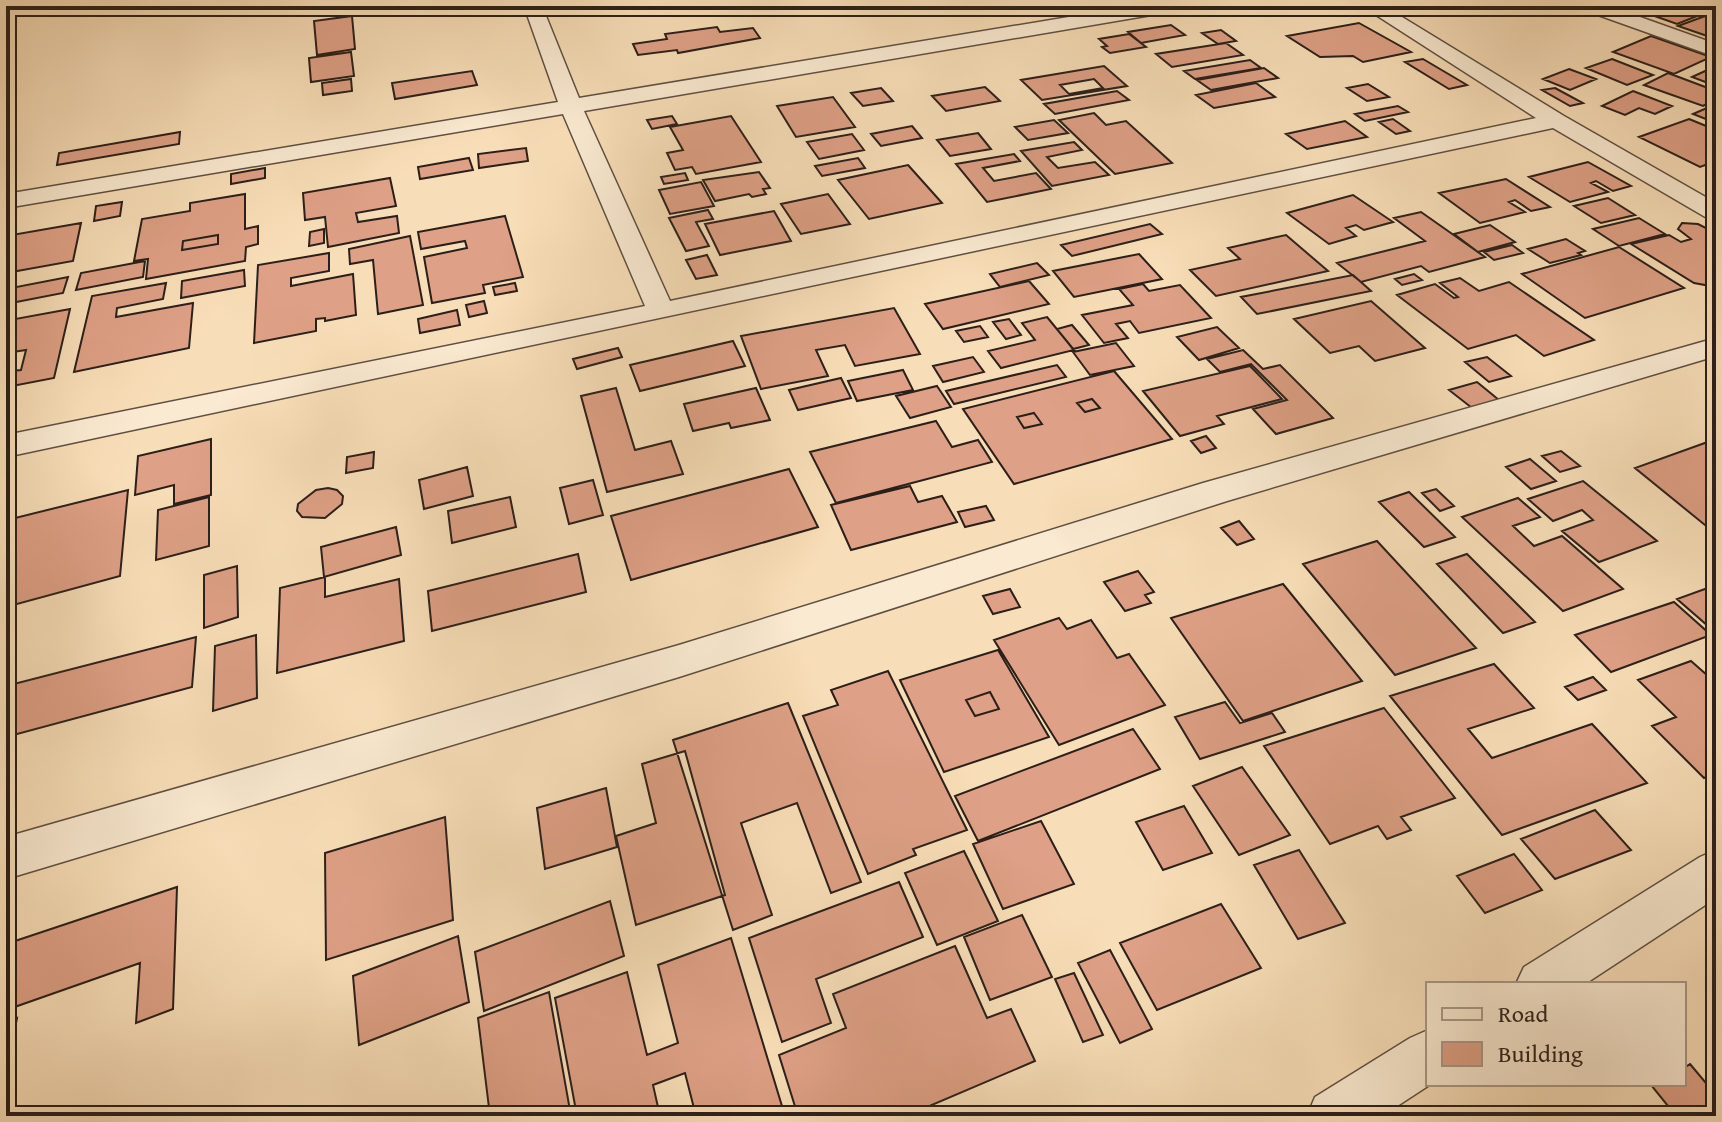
<svg xmlns="http://www.w3.org/2000/svg" width="1722" height="1122" viewBox="0 0 1722 1122" font-family="'Gentium Book Plus',serif">
  <style>
    .building { fill: #dea086; stroke: #2c1f1a; stroke-width: 2; fill-rule: evenodd }
    .lines { fill: none; stroke-linecap: round; stroke-linejoin: round }
    .minor-casing { stroke: #5f4f42; stroke-width: 3 }
    .minor { fill: #faead1; fill-rule: evenodd }
  </style>
  <rect width="100%" height="100%" fill="#f8deb8"/>
  <filter id="stains"><feTurbulence type="fractalNoise" baseFrequency=".0025" numOctaves="4"/><feColorMatrix values="0 0 0 0 .2 0 0 0 0 .09 0 0 0 0 .02 0 0 0 .5 -.17"/></filter>
  <radialGradient id="worn" r=".72"><stop offset=".6" stop-color="#630" stop-opacity="0"/><stop offset="1" stop-color="#630" stop-opacity=".3"/></radialGradient>
  <path class="building" d="M 23,6 L 53,6 L 52,9 L 6,15 L 6,8 Z
    M 900,6 L 906,13 L 883,16 L 875,8 Z
    M 902,6 L 937,6 L 940,9 L 909,13 Z
    M 1636,6 L 1685,6 L 1705,13 L 1677,24 L 1632,8 Z
    M 1716,12 L 1716,39 L 1678,26 Z
    M 352,16 L 355,49 L 317,55 L 314,21 Z
    M 1359,23 L 1411,52 L 1363,62 L 1353,56 L 1320,57 L 1287,36 Z
    M 1171,25 L 1185,35 L 1141,43 L 1128,32 Z
    M 717,27 L 720,32 L 753,28 L 760,38 L 678,53 L 677,50 L 638,55 L 633,44 L 667,39 L 665,34 Z
    M 1221,30 L 1236,41 L 1218,44 L 1202,33 Z
    M 1129,34 L 1146,47 L 1110,53 L 1102,47 L 1107,46 L 1099,39 Z
    M 1651,36 L 1711,57 L 1674,74 L 1613,52 Z
    M 1226,43 L 1243,55 L 1172,67 L 1156,54 Z
    M 351,52 L 354,76 L 311,82 L 309,58 Z
    M 1423,59 L 1467,85 L 1449,89 L 1405,62 Z
    M 1612,59 L 1653,75 L 1627,85 L 1586,68 Z
    M 1250,60 L 1261,68 L 1195,79 L 1184,71 Z
    M 1104,66 L 1127,86 L 1042,100 L 1021,80 ZM 1094,79 L 1103,88 L 1069,94 L 1060,85 Z
    M 1716,66 L 1716,86 L 1692,77 Z
    M 1264,68 L 1278,78 L 1211,90 L 1197,80 Z
    M 1569,69 L 1596,79 L 1570,90 L 1543,79 Z
    M 472,71 L 477,85 L 395,99 L 392,83 Z
    M 1668,73 L 1716,91 L 1716,99 L 1703,106 L 1644,85 Z
    M 351,79 L 352,91 L 323,95 L 322,83 Z
    M 1256,83 L 1275,97 L 1214,108 L 1196,95 Z
    M 1368,84 L 1389,97 L 1367,101 L 1347,88 Z
    M 985,87 L 1000,101 L 946,111 L 932,96 Z
    M 881,88 L 893,101 L 863,106 L 851,93 Z
    M 1555,88 L 1583,103 L 1570,106 L 1542,90 Z
    M 1117,91 L 1129,100 L 1055,114 L 1044,104 Z
    M 1633,91 L 1672,106 L 1655,114 L 1639,108 L 1625,115 L 1602,106 Z
    M 833,97 L 855,127 L 796,137 L 777,106 Z
    M 1716,104 L 1716,123 L 1693,114 Z
    M 1398,106 L 1408,112 L 1365,121 L 1355,114 Z
    M 1094,113 L 1106,125 L 1126,121 L 1172,163 L 1115,174 L 1059,120 Z
    M 672,116 L 677,124 L 652,129 L 647,120 Z
    M 731,116 L 761,162 L 696,174 L 692,167 L 675,170 L 667,153 L 683,150 L 670,127 Z
    M 1393,119 L 1410,131 L 1396,134 L 1379,122 Z
    M 1689,119 L 1716,130 L 1716,161 L 1700,167 L 1639,137 Z
    M 1054,120 L 1068,133 L 1028,140 L 1015,127 Z
    M 1345,121 L 1367,137 L 1307,149 L 1286,134 Z
    M 912,126 L 922,138 L 881,146 L 871,134 Z
    M 180,132 L 179,144 L 57,165 L 59,153 Z
    M 978,133 L 991,149 L 950,156 L 937,140 Z
    M 852,134 L 864,150 L 819,159 L 807,142 Z
    M 1074,142 L 1082,150 L 1047,157 L 1058,168 L 1095,162 L 1109,175 L 1052,186 L 1021,151 Z
    M 526,148 L 528,161 L 479,168 L 478,154 Z
    M 1014,154 L 1020,161 L 983,168 L 994,181 L 1036,173 L 1051,189 L 987,202 L 956,164 Z
    M 469,158 L 473,170 L 420,179 L 418,167 Z
    M 858,158 L 865,168 L 822,176 L 815,166 Z
    M 1588,162 L 1631,186 L 1613,191 L 1596,181 L 1591,183 L 1608,192 L 1570,202 L 1529,177 Z
    M 908,165 L 942,203 L 869,219 L 838,180 Z
    M 265,168 L 265,178 L 231,184 L 231,174 Z
    M 759,172 L 770,188 L 763,189 L 766,194 L 752,197 L 749,194 L 715,201 L 703,180 Z
    M 685,173 L 688,180 L 664,184 L 661,177 Z
    M 390,178 L 396,206 L 356,213 L 358,222 L 397,216 L 399,233 L 328,247 L 325,217 L 305,220 L 303,193 Z
    M 1506,179 L 1550,207 L 1531,211 L 1515,200 L 1509,202 L 1525,212 L 1480,223 L 1439,193 Z
    M 701,182 L 714,206 L 670,214 L 659,190 Z
    M 245,194 L 245,229 L 258,226 L 258,244 L 246,247 L 245,261 L 146,279 L 148,259 L 134,261 L 142,219 L 190,211 L 190,203 ZM 218,235 L 218,244 L 182,250 L 183,241 Z
    M 828,194 L 850,224 L 801,234 L 781,204 Z
    M 1353,195 L 1393,222 L 1364,230 L 1356,225 L 1346,228 L 1356,236 L 1329,244 L 1287,213 Z
    M 1608,198 L 1635,215 L 1601,223 L 1574,206 Z
    M 122,202 L 120,216 L 94,221 L 96,206 Z
    M 708,210 L 713,219 L 696,222 L 709,246 L 686,251 L 669,218 Z
    M 774,211 L 791,241 L 720,255 L 705,224 Z
    M 1421,212 L 1485,257 L 1429,272 L 1421,266 L 1361,282 L 1337,263 L 1425,241 L 1394,218 Z
    M 505,216 L 523,277 L 483,285 L 485,293 L 432,303 L 424,257 L 467,248 L 465,241 L 421,249 L 418,232 Z
    M 1639,218 L 1665,234 L 1619,246 L 1593,229 Z
    M 81,223 L 73,261 L 6,273 L 6,236 Z
    M 1682,223 L 1698,224 L 1716,233 L 1716,287 L 1694,283 L 1631,244 L 1669,235 L 1681,242 L 1691,239 L 1678,229 Z
    M 1150,224 L 1162,234 L 1072,256 L 1061,245 Z
    M 1490,225 L 1515,242 L 1478,252 L 1454,234 Z
    M 324,229 L 324,243 L 309,246 L 310,232 Z
    M 218,235 L 218,244 L 182,250 L 183,241 Z
    M 1286,235 L 1328,271 L 1216,296 L 1190,270 L 1240,259 L 1228,248 Z
    M 410,236 L 423,305 L 378,314 L 373,260 L 350,264 L 349,249 Z
    M 1566,239 L 1585,251 L 1578,253 L 1581,255 L 1550,263 L 1528,249 Z
    M 1512,245 L 1523,253 L 1494,260 L 1484,252 Z
    M 1619,247 L 1684,288 L 1585,318 L 1522,274 Z
    M 329,253 L 329,271 L 291,278 L 291,286 L 353,274 L 356,315 L 325,321 L 325,318 L 316,319 L 316,331 L 254,343 L 258,265 Z
    M 1139,254 L 1162,279 L 1074,297 L 1053,271 Z
    M 707,255 L 717,275 L 696,279 L 686,260 Z
    M 145,261 L 143,277 L 76,290 L 81,273 Z
    M 1037,263 L 1049,275 L 1000,287 L 990,274 Z
    M 244,270 L 245,286 L 181,298 L 182,281 Z
    M 1414,274 L 1422,280 L 1402,285 L 1395,279 Z
    M 1353,275 L 1371,291 L 1257,314 L 1241,297 Z
    M 68,277 L 63,293 L 6,304 L 6,289 Z
    M 1460,278 L 1479,291 L 1509,282 L 1594,340 L 1544,356 L 1516,335 L 1468,349 L 1397,295 L 1435,284 L 1454,298 L 1458,297 L 1440,283 Z
    M 1029,281 L 1049,304 L 943,329 L 925,304 Z
    M 166,283 L 163,299 L 117,308 L 116,317 L 193,303 L 189,348 L 74,372 L 92,296 Z
    M 515,283 L 517,291 L 495,295 L 493,287 Z
    M 1143,284 L 1149,291 L 1180,285 L 1211,318 L 1139,333 L 1130,321 L 1116,324 L 1128,338 L 1104,343 L 1082,315 L 1133,305 L 1119,289 Z
    M 484,301 L 487,313 L 469,317 L 466,305 Z
    M 1371,301 L 1425,348 L 1375,361 L 1359,346 L 1330,353 L 1294,319 Z
    M 894,308 L 920,354 L 855,366 L 845,345 L 816,350 L 828,376 L 761,389 L 741,336 Z
    M 70,309 L 54,378 L 7,387 L 11,371 L 21,370 L 26,350 L 6,353 L 15,319 Z
    M 457,310 L 460,325 L 420,333 L 418,319 Z
    M 1047,317 L 1074,350 L 1001,368 L 988,351 L 1035,340 L 1022,323 Z
    M 1009,319 L 1021,335 L 1006,339 L 993,322 Z
    M 1072,325 L 1089,345 L 1073,349 L 1057,329 Z
    M 980,326 L 988,337 L 964,342 L 956,331 Z
    M 1217,327 L 1239,348 L 1199,360 L 1177,337 Z
    M 733,341 L 745,366 L 640,391 L 630,365 Z
    M 1116,343 L 1134,366 L 1090,375 L 1073,352 Z
    M 618,348 L 622,357 L 577,369 L 573,359 Z
    M 1243,350 L 1263,369 L 1280,365 L 1333,418 L 1276,434 L 1253,409 L 1287,400 L 1251,364 L 1220,372 L 1207,359 Z
    M 973,357 L 984,372 L 943,382 L 933,366 Z
    M 1487,357 L 1511,376 L 1489,382 L 1465,362 Z
    M 1057,365 L 1066,377 L 954,404 L 946,391 Z
    M 1250,366 L 1282,399 L 1217,416 L 1224,424 L 1180,436 L 1143,391 Z
    M 903,370 L 913,390 L 857,401 L 848,381 Z
    M 1114,371 L 1172,439 L 1014,484 L 963,409 ZM 1092,399 L 1100,408 L 1085,412 L 1077,403 ZM 1034,413 L 1042,424 L 1024,428 L 1017,417 Z
    M 841,378 L 851,398 L 798,410 L 789,390 Z
    M 1477,382 L 1499,400 L 1472,408 L 1449,390 Z
    M 937,386 L 951,407 L 910,418 L 896,396 Z
    M 616,388 L 635,450 L 671,441 L 683,474 L 607,492 L 581,396 Z
    M 756,388 L 770,420 L 731,428 L 729,423 L 693,431 L 684,404 Z
    M 1092,399 L 1100,408 L 1085,412 L 1077,403 Z
    M 1034,413 L 1042,424 L 1024,428 L 1017,417 Z
    M 936,421 L 952,447 L 978,440 L 992,462 L 836,503 L 810,452 Z
    M 1206,436 L 1216,448 L 1201,453 L 1191,441 Z
    M 211,439 L 211,495 L 174,504 L 174,485 L 135,495 L 138,456 Z
    M 1716,439 L 1716,534 L 1635,468 Z
    M 1561,451 L 1580,466 L 1560,472 L 1542,456 Z
    M 374,452 L 373,468 L 346,473 L 347,457 Z
    M 1530,459 L 1556,481 L 1531,489 L 1506,467 Z
    M 467,467 L 473,496 L 424,509 L 419,480 Z
    M 789,469 L 818,527 L 631,580 L 611,516 Z
    M 593,480 L 603,515 L 569,524 L 560,488 Z
    M 1583,481 L 1657,541 L 1599,562 L 1562,531 L 1593,520 L 1582,510 L 1553,521 L 1528,499 Z
    M 910,486 L 918,502 L 942,496 L 957,522 L 851,550 L 831,505 Z
    M 328,488 L 337,490 L 343,496 L 342,504 L 325,518 L 302,517 L 297,511 L 298,504 L 316,490 Z
    M 1436,489 L 1454,506 L 1440,511 L 1422,493 Z
    M 128,490 L 120,576 L 6,607 L 7,520 Z
    M 1409,492 L 1455,537 L 1424,547 L 1379,502 Z
    M 209,497 L 209,546 L 156,560 L 158,510 Z
    M 510,497 L 516,527 L 452,543 L 448,511 Z
    M 1518,498 L 1540,517 L 1513,526 L 1534,546 L 1562,536 L 1623,589 L 1563,611 L 1462,517 Z
    M 986,506 L 994,520 L 965,527 L 958,512 Z
    M 1239,521 L 1254,539 L 1237,545 L 1221,528 Z
    M 396,527 L 401,555 L 324,577 L 321,547 Z
    M 1377,541 L 1476,648 L 1395,675 L 1303,564 Z
    M 578,554 L 586,592 L 432,631 L 428,591 Z
    M 1467,554 L 1535,622 L 1503,633 L 1437,564 Z
    M 237,566 L 238,617 L 204,628 L 204,575 Z
    M 1138,571 L 1154,592 L 1145,595 L 1151,603 L 1125,611 L 1104,582 Z
    M 325,577 L 325,597 L 399,579 L 404,641 L 277,673 L 280,588 Z
    M 1283,584 L 1362,681 L 1243,721 L 1171,618 Z
    M 1716,585 L 1716,633 L 1677,599 Z
    M 1010,589 L 1020,607 L 993,614 L 983,596 Z
    M 1674,602 L 1711,635 L 1611,672 L 1575,635 Z
    M 1059,618 L 1067,629 L 1091,620 L 1117,658 L 1129,654 L 1165,705 L 1059,745 L 994,640 Z
    M 256,635 L 257,698 L 213,711 L 215,646 Z
    M 196,637 L 192,687 L 6,737 L 6,686 Z
    M 998,650 L 1049,737 L 944,772 L 900,680 ZM 990,692 L 999,709 L 975,716 L 966,700 Z
    M 1691,661 L 1716,683 L 1716,773 L 1704,778 L 1652,726 L 1676,717 L 1638,680 Z
    M 1494,664 L 1534,708 L 1468,729 L 1492,758 L 1592,724 L 1647,783 L 1502,835 L 1390,696 Z
    M 888,671 L 967,830 L 913,849 L 916,855 L 868,874 L 803,716 L 838,705 L 831,690 Z
    M 1593,677 L 1606,690 L 1578,700 L 1565,687 Z
    M 990,692 L 999,709 L 975,716 L 966,700 Z
    M 1225,702 L 1240,723 L 1272,713 L 1285,732 L 1200,759 L 1175,717 Z
    M 788,703 L 861,882 L 831,893 L 797,803 L 741,823 L 772,915 L 733,930 L 673,740 Z
    M 1384,708 L 1455,798 L 1401,817 L 1411,830 L 1387,839 L 1378,826 L 1330,844 L 1264,746 Z
    M 1133,729 L 1160,769 L 978,841 L 955,796 Z
    M 685,751 L 725,895 L 636,925 L 616,836 L 656,823 L 642,764 Z
    M 1242,767 L 1290,835 L 1239,855 L 1193,786 Z
    M 606,788 L 617,847 L 545,869 L 537,808 Z
    M 1184,806 L 1212,853 L 1163,870 L 1136,822 Z
    M 1595,810 L 1631,850 L 1555,879 L 1521,839 Z
    M 445,817 L 453,920 L 326,960 L 325,853 Z
    M 1041,821 L 1074,884 L 1003,909 L 973,844 Z
    M 1299,850 L 1345,923 L 1298,939 L 1254,865 Z
    M 964,851 L 998,921 L 937,945 L 905,873 Z
    M 1514,854 L 1542,890 L 1485,913 L 1457,876 Z
    M 899,882 L 923,937 L 816,979 L 831,1023 L 782,1042 L 749,938 Z
    M 177,887 L 173,1009 L 136,1023 L 140,963 L 6,1010 L 6,944 Z
    M 610,901 L 624,956 L 484,1011 L 475,952 Z
    M 1221,904 L 1261,968 L 1157,1010 L 1120,943 Z
    M 1022,915 L 1052,977 L 990,1000 L 964,937 Z
    M 458,936 L 469,1002 L 359,1045 L 353,976 Z
    M 731,938 L 785,1116 L 696,1116 L 685,1073 L 653,1085 L 660,1116 L 577,1116 L 555,998 L 627,972 L 647,1055 L 678,1043 L 658,965 Z
    M 955,946 L 987,1018 L 1011,1009 L 1035,1061 L 906,1116 L 798,1116 L 779,1055 L 846,1028 L 833,994 Z
    M 1110,950 L 1152,1029 L 1120,1043 L 1078,963 Z
    M 1074,973 L 1103,1035 L 1083,1042 L 1055,979 Z
    M 549,992 L 571,1116 L 490,1116 L 478,1018 Z
    M 17,1018 L 6,1074 L 6,1021 Z
    M 1690,1064 L 1716,1095 L 1716,1116 L 1676,1116 L 1651,1085 L 1684,1084 L 1684,1068 Z"/>
  <g class="lines">
    <g class="minor-casing">
      <path id="minor" d="M 524,6 L 542,6 L 579,98 L 1135,6 L 1178,6 L 1169,12 L 584,111 L 670,301 L 1536,118 L 1362,6 L 1384,6 L 1564,116 L 1716,203 L 1716,221 L 1707,218 L 1553,128 L 6,457 L 6,435 L 645,306 L 563,114 L 6,208 L 6,194 L 558,102 Z
        M 1582,6 L 1609,6 L 1716,44 L 1716,57 L 1584,10 Z
        M 1716,338 L 1716,356 L 1227,501 L 679,677 L 6,879 L 6,837 L 679,645 L 1203,483 Z
        M 1716,850 L 1716,898 L 1585,984 L 1516,984 L 1524,967 L 1700,857 Z
        M 1428,1030 L 1428,1084 L 1431,1084 L 1382,1116 L 1307,1116 L 1315,1097 L 1410,1038 Z"/>
    </g>
    <use href="#minor" class="minor"/>
  </g>
  <rect width="1722" height="1122" fill="none" stroke="#f8deb8" stroke-width="32"/>
  <rect x="8" y="8" width="1706" height="1106" fill="none" stroke="#2c1f1a" stroke-width="4"/>
  <rect x="16" y="16" width="1690" height="1090" fill="none" stroke="#2c1f1a" stroke-width="2"/>
  <rect x="1426" y="982" width="260" height="104" fill="#faead1" stroke="#a89988" stroke-width="2"/>
  <rect x="1442" y="1008" width="40" height="12" fill="#faead1" stroke="#a89988" stroke-width="2"/>
  <text x="1498" y="1022" font-size="24" fill="#2c1f1a">Road</text>
  <rect x="1442" y="1042" width="40" height="24" fill="#dea086" stroke="#a89988" stroke-width="2"/>
  <text x="1498" y="1062" font-size="24" fill="#2c1f1a">Building</text>
  <rect width="100%" height="100%" filter="url(#stains)"/>
  <rect width="100%" height="100%" fill="url(#worn)"/>
</svg>
